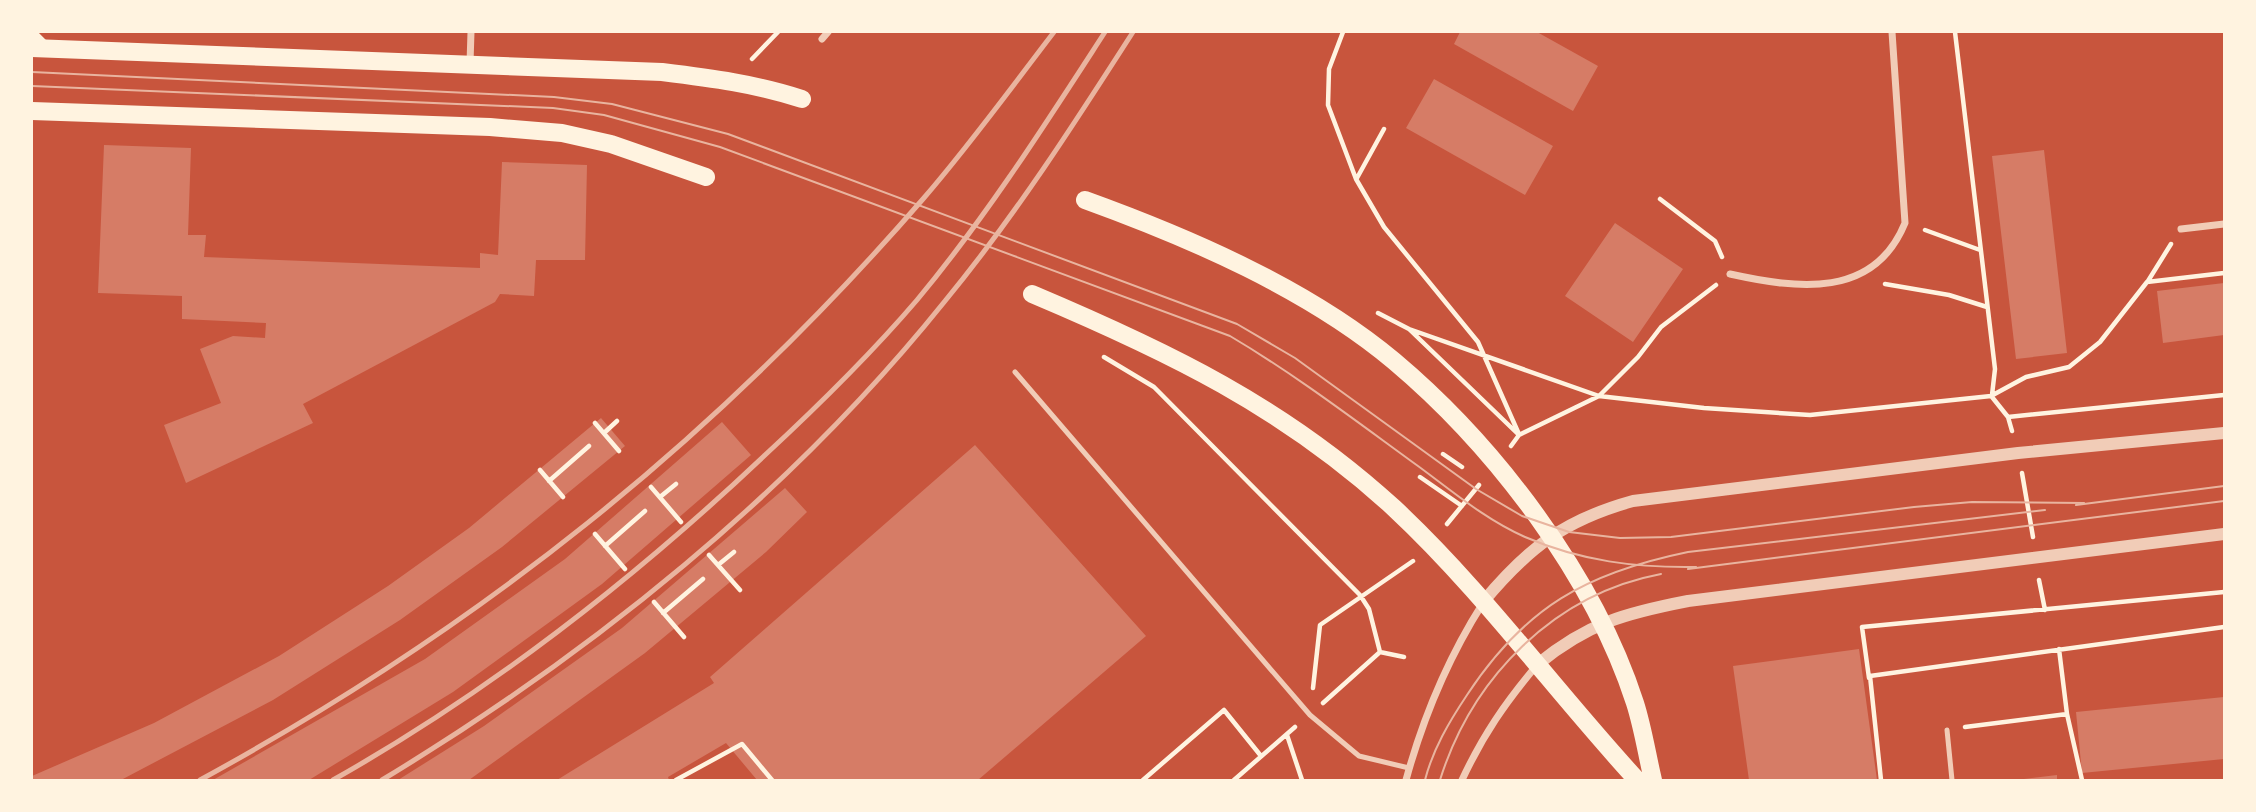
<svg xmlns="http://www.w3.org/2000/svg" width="2256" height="812" viewBox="0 0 2256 812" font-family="'Public Sans',sans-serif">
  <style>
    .building { fill: #d67c66 }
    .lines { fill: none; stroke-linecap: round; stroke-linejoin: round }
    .path { stroke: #fff3e0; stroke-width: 4.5 }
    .service { stroke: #f1ccb7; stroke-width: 5 }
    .minor { stroke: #f1ccb7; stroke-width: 7 }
    .tertiary { stroke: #f1ccb7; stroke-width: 12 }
    .secondary { stroke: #fff3e0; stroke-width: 14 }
    .primary { stroke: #fff3e0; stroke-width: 18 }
    .tram { stroke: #e9b49f; stroke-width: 2 }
    .rail { stroke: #e9b49f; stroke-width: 5 }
  </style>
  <rect width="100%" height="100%" fill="#c8553d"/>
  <path class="building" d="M 1460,32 L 1537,32 L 1598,66 L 1573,111 L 1454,44 Z
    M 1434,79 L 1553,146 L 1525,195 L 1406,128 Z
    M 104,145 L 191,148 L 188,235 L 206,235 L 204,257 L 480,268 L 480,253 L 498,255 L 502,162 L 587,165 L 585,260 L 536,260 L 534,296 L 500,294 L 495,302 L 303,404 L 313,423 L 186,483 L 164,425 L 221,403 L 200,349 L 233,336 L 265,338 L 266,323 L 182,319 L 182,296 L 98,293 Z
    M 2044,150 L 2067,353 L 2016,359 L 1992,156 Z
    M 1615,223 L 1683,269 L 1633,342 L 1565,296 Z
    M 2224,283 L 2224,335 L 2163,343 L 2157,291 Z
    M 601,418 L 625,446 L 502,547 L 400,620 L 273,700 L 121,780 L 32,780 L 32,776 L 154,723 L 279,656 L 388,586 L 469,528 Z
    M 722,422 L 751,455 L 602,584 L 453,692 L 309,780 L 213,780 L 425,659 L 565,559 Z
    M 975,445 L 1146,636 L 978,780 L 757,780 L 726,743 L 668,777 L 669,780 L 557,780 L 714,683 L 710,677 Z
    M 785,488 L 807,512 L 766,552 L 645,653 L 469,780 L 398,780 L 484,726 L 622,628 Z
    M 1859,649 L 1877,780 L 1749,780 L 1733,666 Z
    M 2224,697 L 2224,759 L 2082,773 L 2076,712 Z
    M 2057,775 L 2057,780 L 2024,780 L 2024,779 Z"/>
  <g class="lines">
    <path class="path" d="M 1343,32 L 1329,69 L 1328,105 L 1356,179 L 1384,227 L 1478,342 L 1518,432
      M 1955,32 L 1995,369 L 1992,395
      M 752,59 L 778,32
      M 1357,178 L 1384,129
      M 1660,199 L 1715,241 L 1722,257
      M 1925,230 L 1980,250
      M 2148,281 L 2171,244
      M 1885,284 L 1949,295 L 1987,307
      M 1378,313 L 1409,329 L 1519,435
      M 1409,329 L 1599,396 L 1704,408 L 1810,415 L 1991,396 L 2026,377 L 2069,367 L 2100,342 L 2147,282 L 2224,273
      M 1104,357 L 1154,387 L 1360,595 L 1369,609 L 1380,652
      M 1992,397 L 2008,417 L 2012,431
      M 2008,417 L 2224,395
      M 595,423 L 619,451
      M 604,433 L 617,421
      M 1511,446 L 1519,435 L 1599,396 L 1638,357 L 1661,327 L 1716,285
      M 1443,454 L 1462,467
      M 540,470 L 563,497
      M 2022,473 L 2033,537
      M 1420,477 L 1462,506
      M 549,481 L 589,446
      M 651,487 L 681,522
      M 660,497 L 676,484
      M 1447,524 L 1479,485
      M 595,534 L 625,569
      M 605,546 L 645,511
      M 709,555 L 740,590
      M 718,565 L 734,552
      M 2039,580 L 2045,610
      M 654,602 L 684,637
      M 663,613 L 703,579
      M 2059,649 L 2067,714 L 2082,780
      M 1380,652 L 1404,657
      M 1869,678 L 1862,627 L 2224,592
      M 1313,688 L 1320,625 L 1413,561
      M 1323,703 L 1380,652
      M 1965,727 L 2067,714
      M 1287,735 L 1302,780
      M 676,780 L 742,744 L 772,780
      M 1143,780 L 1224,710 L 1261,756
      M 1234,780 L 1295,727
      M 1881,780 L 1870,676 L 2224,627"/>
    <path class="service" d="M 1015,372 L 1310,715 L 1359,756 L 1409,768
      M 1947,730 L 1952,780"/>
    <path class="minor" d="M 822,39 L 828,32
      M 470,63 L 471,32
      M 2181,229 L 2224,224
      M 1730,274 C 1798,289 1874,299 1905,223 L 1892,32
      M 1406,780 C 1423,718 1448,658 1483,603
      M 1462,780 C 1483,735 1505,703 1537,665"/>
    <path class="tertiary" d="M 1483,602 C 1528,548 1564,520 1633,501 L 2018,453 L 2224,433
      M 1538,664 C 1588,623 1626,613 1688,601 L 2224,534"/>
    <path class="secondary" d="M 32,36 L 44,48"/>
    <path class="primary" d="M 32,48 L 662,72 C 710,78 757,84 802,99
      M 32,111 L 490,127 L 562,133 L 611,144 L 706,177
      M 1085,200 C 1190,238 1308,289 1394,361 C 1495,446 1594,576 1635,703 C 1643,728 1647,755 1653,780
      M 1032,294 C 1167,351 1284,407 1394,508 C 1483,591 1555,691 1637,780"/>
    <path class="tram" d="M 32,72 L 554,97 L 612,104 L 728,134 L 1237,324 L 1295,358 L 1476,489 L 1522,516 L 1569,532 L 1620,538 L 1671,537 L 1914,507 L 1972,502 L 2084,503
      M 32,86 L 553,108 L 604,115 L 720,147 L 1230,336 C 1296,375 1356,421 1418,466 C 1452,491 1486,520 1525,537 C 1581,561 1636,568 1696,567
      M 2076,505 L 2224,486
      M 1688,569 L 2224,501
      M 1425,780 C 1433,749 1449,722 1467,695 C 1525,607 1586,573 1688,552 L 2045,510
      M 1440,780 C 1472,678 1554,594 1661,574"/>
    <path class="rail" d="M 200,780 C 480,627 713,441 923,199 C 969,146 1011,88 1054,32
      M 333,780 C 489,692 634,579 764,456 C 817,407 870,355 917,300 C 987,216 1046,123 1105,32
      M 382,780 C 592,653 791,493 945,301 C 1015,216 1074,124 1133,32"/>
  </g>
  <rect width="2256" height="812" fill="none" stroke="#fff3e0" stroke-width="66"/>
</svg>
